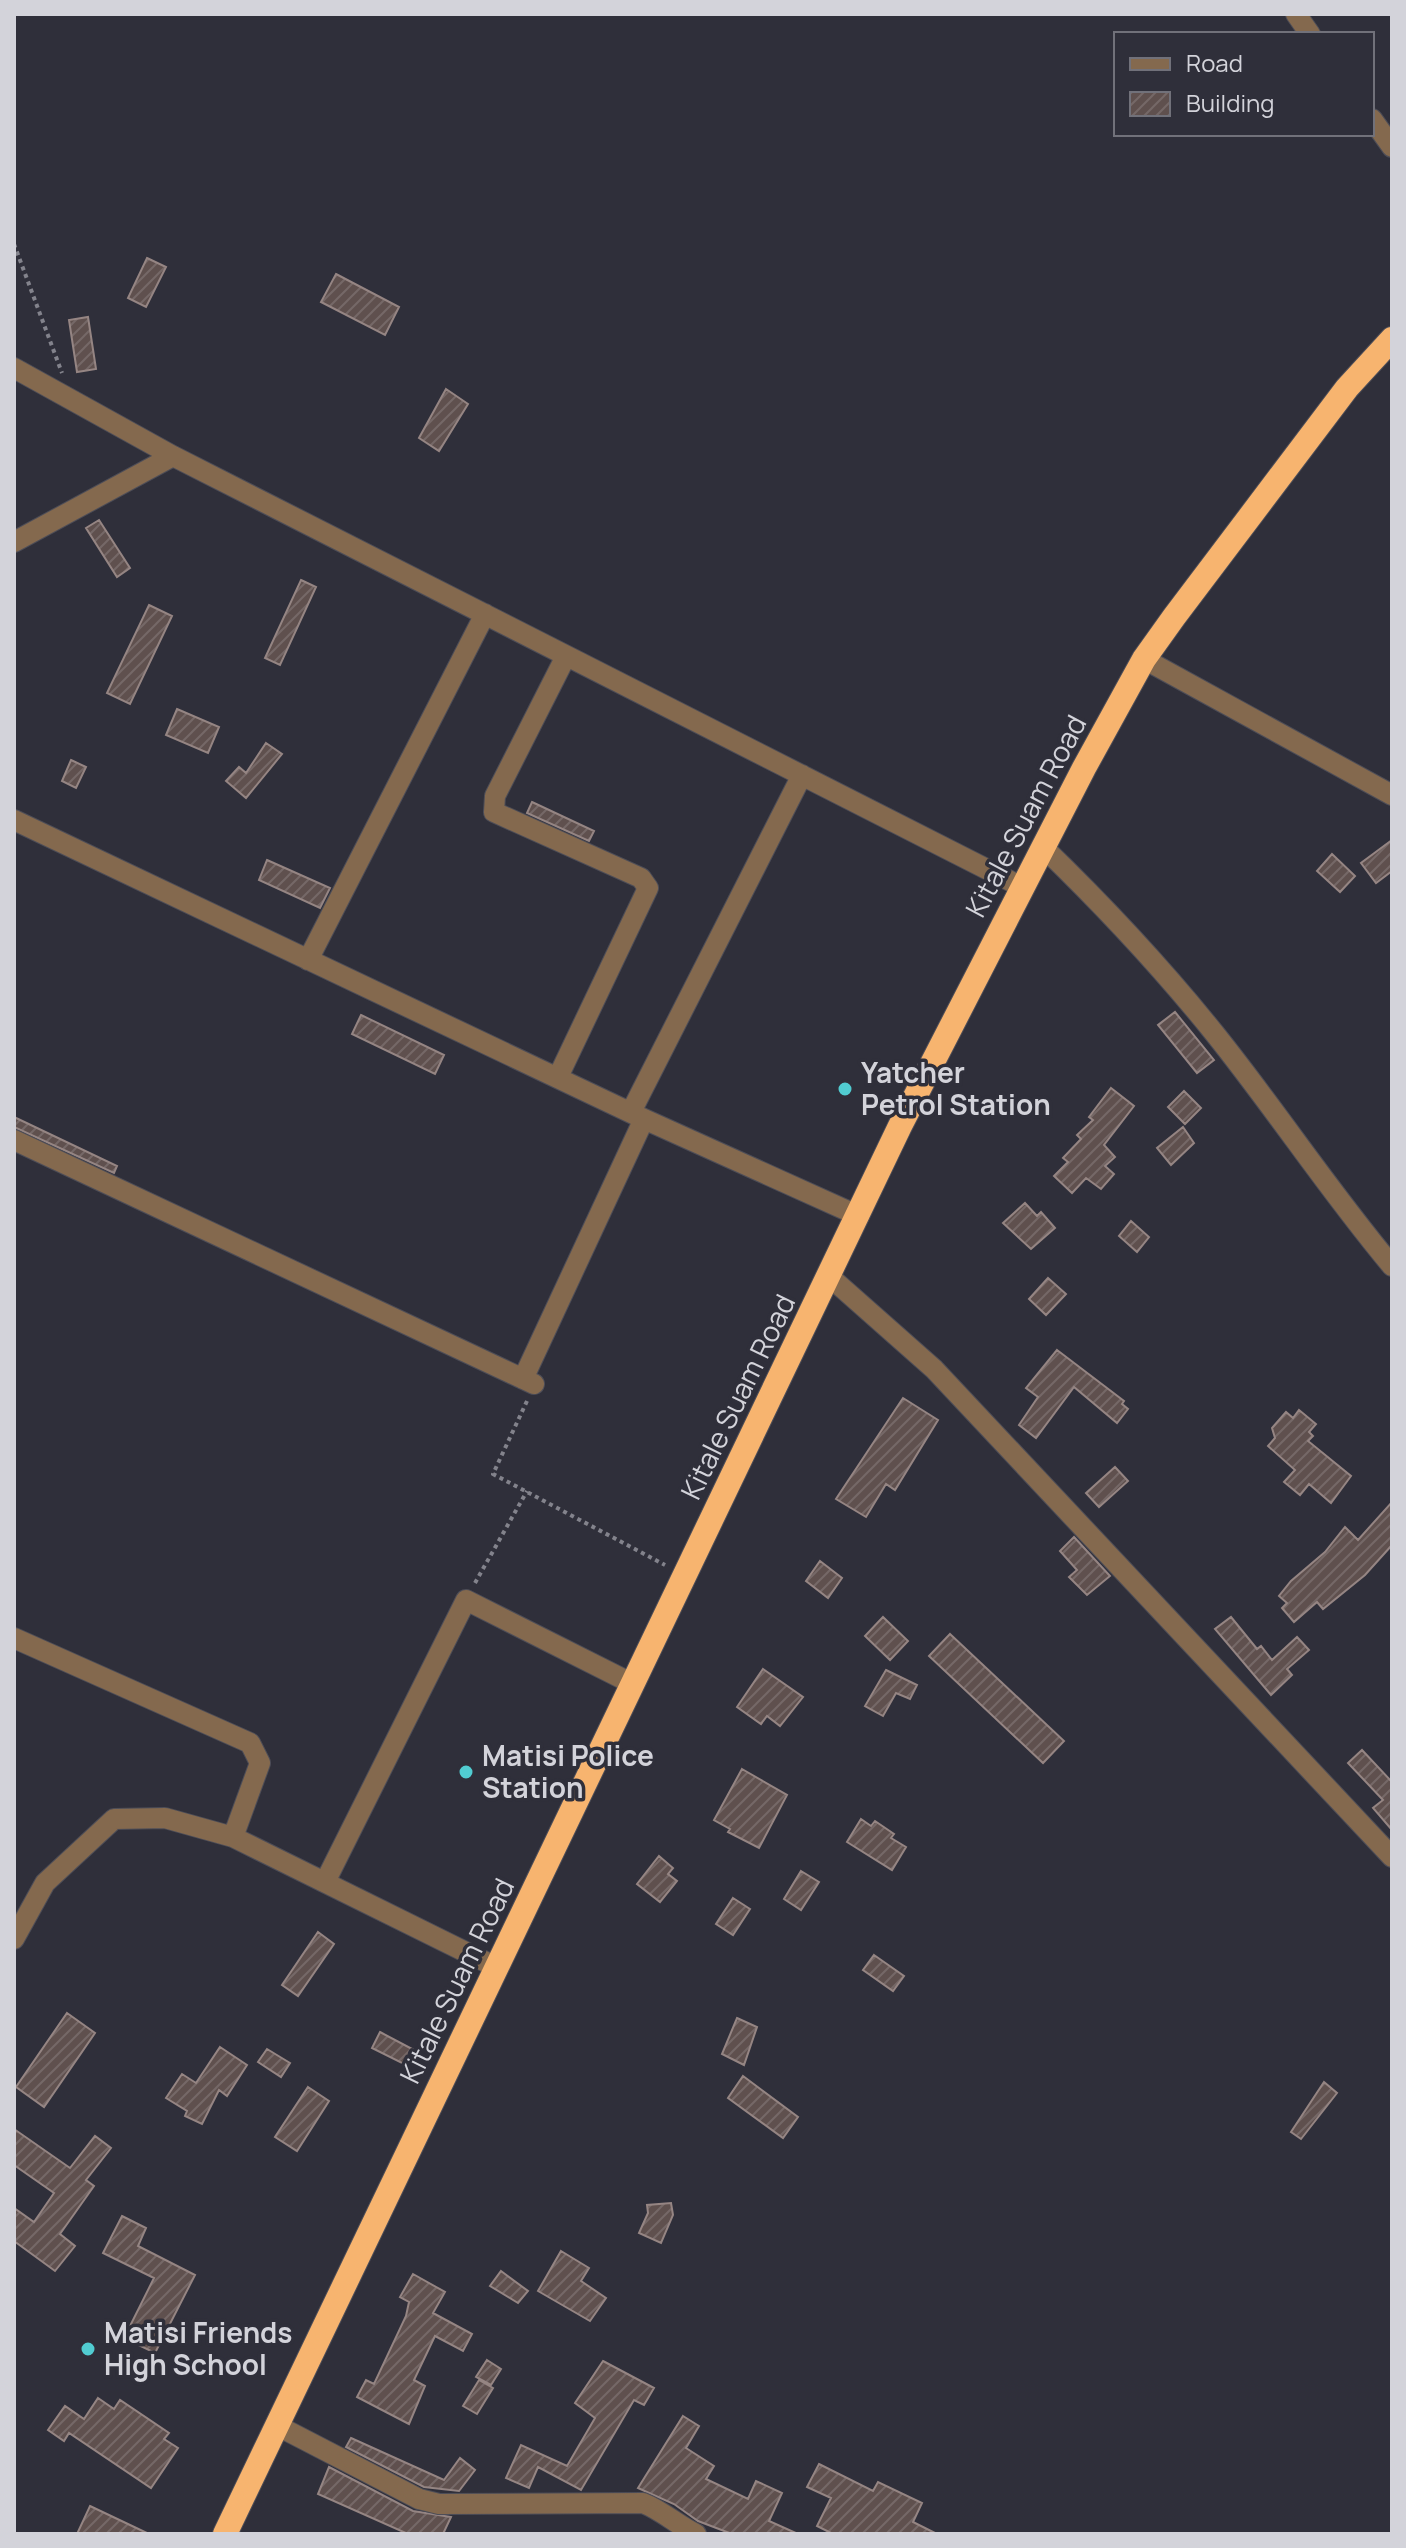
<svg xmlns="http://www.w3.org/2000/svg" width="1406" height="2548" viewBox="0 0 1406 2548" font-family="Manrope,sans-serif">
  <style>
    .building { fill: url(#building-hatch); stroke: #958583; stroke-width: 2 }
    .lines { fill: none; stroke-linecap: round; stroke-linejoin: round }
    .minor-casing { stroke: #4d4d57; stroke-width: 22 }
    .highway-casing { stroke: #4d4d57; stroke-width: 26 }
    .path { stroke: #83838c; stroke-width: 4; stroke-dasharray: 4 4; stroke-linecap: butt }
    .minor { stroke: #84694e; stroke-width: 20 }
    .highway { stroke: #f7b46f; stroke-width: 24 }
    .poi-dot { fill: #51ccd1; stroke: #2f2f3a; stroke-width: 3 }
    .labels { text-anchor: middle; stroke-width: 7; stroke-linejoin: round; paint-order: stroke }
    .street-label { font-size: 28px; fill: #d3d3da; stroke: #2f2f3a }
    .poi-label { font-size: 28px; font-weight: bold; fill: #d3d3da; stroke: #2f2f3a; text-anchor: start }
  </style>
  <defs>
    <pattern id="building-hatch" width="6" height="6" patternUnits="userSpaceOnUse" patternTransform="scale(2)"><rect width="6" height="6" fill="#5f504e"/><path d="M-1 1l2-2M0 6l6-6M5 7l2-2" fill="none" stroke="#756867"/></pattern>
  </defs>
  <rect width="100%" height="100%" fill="#2f2f3a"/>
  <path class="building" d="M 147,258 L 166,267 L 146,307 L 128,298 Z
    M 336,274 L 399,307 L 385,335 L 321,302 Z
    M 88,317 L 96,369 L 77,372 L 69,320 Z
    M 446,389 L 468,404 L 439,451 L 419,438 Z
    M 99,520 L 130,568 L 117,577 L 86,528 Z
    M 301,580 L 316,587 L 280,665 L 265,658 Z
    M 149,605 L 172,616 L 130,704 L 107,693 Z
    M 177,709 L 219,727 L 208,753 L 166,735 Z
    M 266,743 L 282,754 L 246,798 L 226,781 L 239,767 L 246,773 Z
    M 71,760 L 86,767 L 76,788 L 62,781 Z
    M 532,802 L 594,831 L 589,841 L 527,813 Z
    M 1392,840 L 1392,871 L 1376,883 L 1361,863 Z
    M 1332,854 L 1355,876 L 1340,892 L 1317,871 Z
    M 267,860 L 330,888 L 320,908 L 259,880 Z
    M 1175,1012 L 1214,1060 L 1197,1073 L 1158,1025 Z
    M 361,1015 L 444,1055 L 435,1074 L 352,1034 Z
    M 1111,1088 L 1134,1106 L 1104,1145 L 1115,1157 L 1105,1166 L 1114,1174 L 1101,1189 L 1086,1178 L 1072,1193 L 1054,1176 L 1068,1162 L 1063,1158 L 1081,1139 L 1077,1135 L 1093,1120 L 1089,1117 Z
    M 1184,1091 L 1201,1108 L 1185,1124 L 1168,1107 Z
    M 14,1117 L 117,1166 L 114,1173 L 14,1127 Z
    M 1183,1127 L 1194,1143 L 1171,1165 L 1157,1148 Z
    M 1025,1203 L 1037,1216 L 1041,1212 L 1055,1228 L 1031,1249 L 1003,1223 Z
    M 1131,1221 L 1149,1237 L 1137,1252 L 1119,1236 Z
    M 1048,1278 L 1066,1294 L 1046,1315 L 1029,1299 Z
    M 1057,1350 L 1124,1401 L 1122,1404 L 1128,1409 L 1117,1423 L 1074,1387 L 1036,1438 L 1019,1425 L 1038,1397 L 1026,1388 Z
    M 903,1398 L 938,1420 L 895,1490 L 886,1484 L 866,1517 L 836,1499 Z
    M 1299,1410 L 1316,1424 L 1309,1432 L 1313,1436 L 1308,1441 L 1351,1476 L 1331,1503 L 1309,1484 L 1300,1495 L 1284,1482 L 1295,1470 L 1268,1446 L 1275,1438 L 1272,1428 L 1286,1412 L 1293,1418 Z
    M 1115,1467 L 1128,1481 L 1099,1507 L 1086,1493 Z
    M 1392,1502 L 1392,1545 L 1365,1575 L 1323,1609 L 1317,1602 L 1294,1622 L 1282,1608 L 1287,1603 L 1279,1596 L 1291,1581 L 1325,1552 L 1345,1527 L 1358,1540 Z
    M 1074,1537 L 1110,1576 L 1087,1595 L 1069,1577 L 1077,1570 L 1060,1551 Z
    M 820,1561 L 842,1578 L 828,1598 L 806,1581 Z
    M 883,1617 L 908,1641 L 890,1660 L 865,1636 Z
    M 1231,1617 L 1257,1649 L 1261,1646 L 1272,1660 L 1297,1637 L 1309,1650 L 1287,1669 L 1292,1675 L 1271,1695 L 1215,1629 Z
    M 950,1634 L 1064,1741 L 1043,1763 L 929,1656 Z
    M 763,1669 L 803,1697 L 780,1726 L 767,1716 L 761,1724 L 737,1707 Z
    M 886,1670 L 917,1685 L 910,1699 L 896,1693 L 883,1716 L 865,1706 Z
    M 1362,1750 L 1392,1782 L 1392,1830 L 1373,1808 L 1383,1800 L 1348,1763 Z
    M 742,1769 L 787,1795 L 759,1848 L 728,1832 L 730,1829 L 714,1820 Z
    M 861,1819 L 871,1826 L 875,1821 L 894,1834 L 891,1838 L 906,1847 L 892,1870 L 847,1842 Z
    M 659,1856 L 673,1868 L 668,1874 L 677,1881 L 660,1902 L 637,1884 Z
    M 801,1871 L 819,1882 L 801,1910 L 784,1899 Z
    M 733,1898 L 750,1909 L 733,1935 L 716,1924 Z
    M 318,1932 L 334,1944 L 298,1996 L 282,1985 Z
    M 874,1955 L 904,1976 L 893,1991 L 863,1970 Z
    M 67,2013 L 95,2033 L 44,2107 L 16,2087 Z
    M 737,2018 L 757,2027 L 744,2065 L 722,2054 Z
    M 380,2032 L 414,2050 L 406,2065 L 372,2048 Z
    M 220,2047 L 247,2065 L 227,2096 L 219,2090 L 202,2124 L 185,2116 L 187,2111 L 166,2098 L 182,2074 L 196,2083 Z
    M 267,2049 L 290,2063 L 281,2077 L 258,2062 Z
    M 743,2076 L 798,2117 L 783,2138 L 728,2098 Z
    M 1324,2082 L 1337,2093 L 1301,2139 L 1291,2132 Z
    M 308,2087 L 329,2101 L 297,2151 L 275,2137 Z
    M 14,2129 L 70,2168 L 95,2136 L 111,2148 L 86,2180 L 94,2186 L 60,2234 L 75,2246 L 55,2271 L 14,2241 L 14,2208 L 34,2222 L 54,2193 L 14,2165 Z
    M 671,2203 L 673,2215 L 661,2243 L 639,2233 L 648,2213 L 647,2205 Z
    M 122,2216 L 146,2228 L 138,2246 L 195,2275 L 155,2353 L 124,2338 L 154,2278 L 103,2253 Z
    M 561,2251 L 589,2268 L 581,2281 L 606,2298 L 590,2321 L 538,2291 Z
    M 501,2271 L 528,2291 L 518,2303 L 490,2286 Z
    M 413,2274 L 445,2292 L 433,2313 L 472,2334 L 463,2351 L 435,2336 L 414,2380 L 425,2386 L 409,2424 L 357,2397 L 366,2380 L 374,2384 L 406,2316 L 409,2302 L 400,2297 Z
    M 487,2360 L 501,2369 L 491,2385 L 476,2377 Z
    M 603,2361 L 654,2388 L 644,2405 L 634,2400 L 581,2490 L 538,2467 L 529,2488 L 506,2478 L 521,2445 L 567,2466 L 595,2418 L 575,2403 Z
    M 479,2380 L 493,2388 L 477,2414 L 463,2406 Z
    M 98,2398 L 114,2409 L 120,2400 L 169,2433 L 164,2439 L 178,2448 L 151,2488 L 69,2433 L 64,2441 L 48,2430 L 65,2406 L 84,2419 Z
    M 683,2416 L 699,2426 L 686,2448 L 714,2466 L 706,2479 L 748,2499 L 756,2481 L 782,2493 L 769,2521 L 798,2534 L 732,2534 L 698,2521 L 674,2504 L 638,2488 Z
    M 351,2438 L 444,2480 L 460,2458 L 475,2470 L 459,2491 L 424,2487 L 346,2447 Z
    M 819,2464 L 873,2491 L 878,2482 L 922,2503 L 913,2522 L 937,2534 L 833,2534 L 817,2526 L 831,2498 L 807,2487 Z
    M 329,2467 L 413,2511 L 451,2517 L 443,2534 L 408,2534 L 318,2494 Z
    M 90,2506 L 149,2534 L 77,2534 Z"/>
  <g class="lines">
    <g class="minor-casing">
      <path id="minor" d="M 1296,14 L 1310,34
        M 1372,119 L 1392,147
        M 14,368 L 173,456 L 1022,887
        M 14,542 L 173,456
        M 1144,659 L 1392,795
        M 14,820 L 644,1119 L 859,1216
        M 1043,847 C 1104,906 1162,968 1215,1034 C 1276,1110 1329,1191 1392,1266
        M 308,960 L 485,614
        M 558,1077 L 648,888 L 641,878 L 494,812 L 495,796 L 566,656
        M 631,1112 L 802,775
        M 14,1140 L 534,1384
        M 830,1277 L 934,1369 L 1392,1857
        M 523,1379 L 644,1119
        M 14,1638 L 250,1743 L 260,1763 L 233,1837 L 496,1967
        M 325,1882 L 466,1600 L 633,1684
        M 14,1939 L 45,1883 L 114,1819 L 165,1818 L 233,1837
        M 278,2426 L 419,2499 L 439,2504 L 643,2503 C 663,2511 677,2525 696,2534"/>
    </g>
    <g class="highway-casing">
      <path id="highway" d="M 225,2534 L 900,1126 L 1084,768 L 1144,659 L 1174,617 L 1347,388 L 1392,339"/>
    </g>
    <path class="path" d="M 14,244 L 62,373
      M 527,1401 L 493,1474 L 665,1565
      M 475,1583 L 527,1491"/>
    <use href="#minor" class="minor"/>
    <use href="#highway" class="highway"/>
  </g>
  <g class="poi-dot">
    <circle cx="845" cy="1089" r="8"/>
    <circle cx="466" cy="1772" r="8"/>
    <circle cx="88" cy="2349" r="8"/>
  </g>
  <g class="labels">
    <g class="street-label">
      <text transform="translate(1026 816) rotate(-62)" y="10">Kitale Suam Road</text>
      <text transform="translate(738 1397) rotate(-64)" y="10">Kitale Suam Road</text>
      <text transform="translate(457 1981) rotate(-64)" y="10">Kitale Suam Road</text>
    </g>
    <g class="poi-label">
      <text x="861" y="1083">Yatcher<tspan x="861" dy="32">Petrol Station</tspan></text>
      <text x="482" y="1766">Matisi Police<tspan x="482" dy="32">Station</tspan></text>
      <text x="104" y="2343">Matisi Friends<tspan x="104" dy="32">High School</tspan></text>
    </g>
  </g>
  <rect width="1406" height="2548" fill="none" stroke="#d3d3da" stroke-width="32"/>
  <rect x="1114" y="32" width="260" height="104" fill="#2f2f3a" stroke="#71717a" stroke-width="2"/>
  <rect x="1130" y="58" width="40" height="12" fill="#84694e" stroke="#71717a" stroke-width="2"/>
  <text x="1186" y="72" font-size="24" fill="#d3d3da">Road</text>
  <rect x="1130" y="92" width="40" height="24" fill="url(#building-hatch)" stroke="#71717a" stroke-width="2"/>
  <text x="1186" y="112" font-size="24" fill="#d3d3da">Building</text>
</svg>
